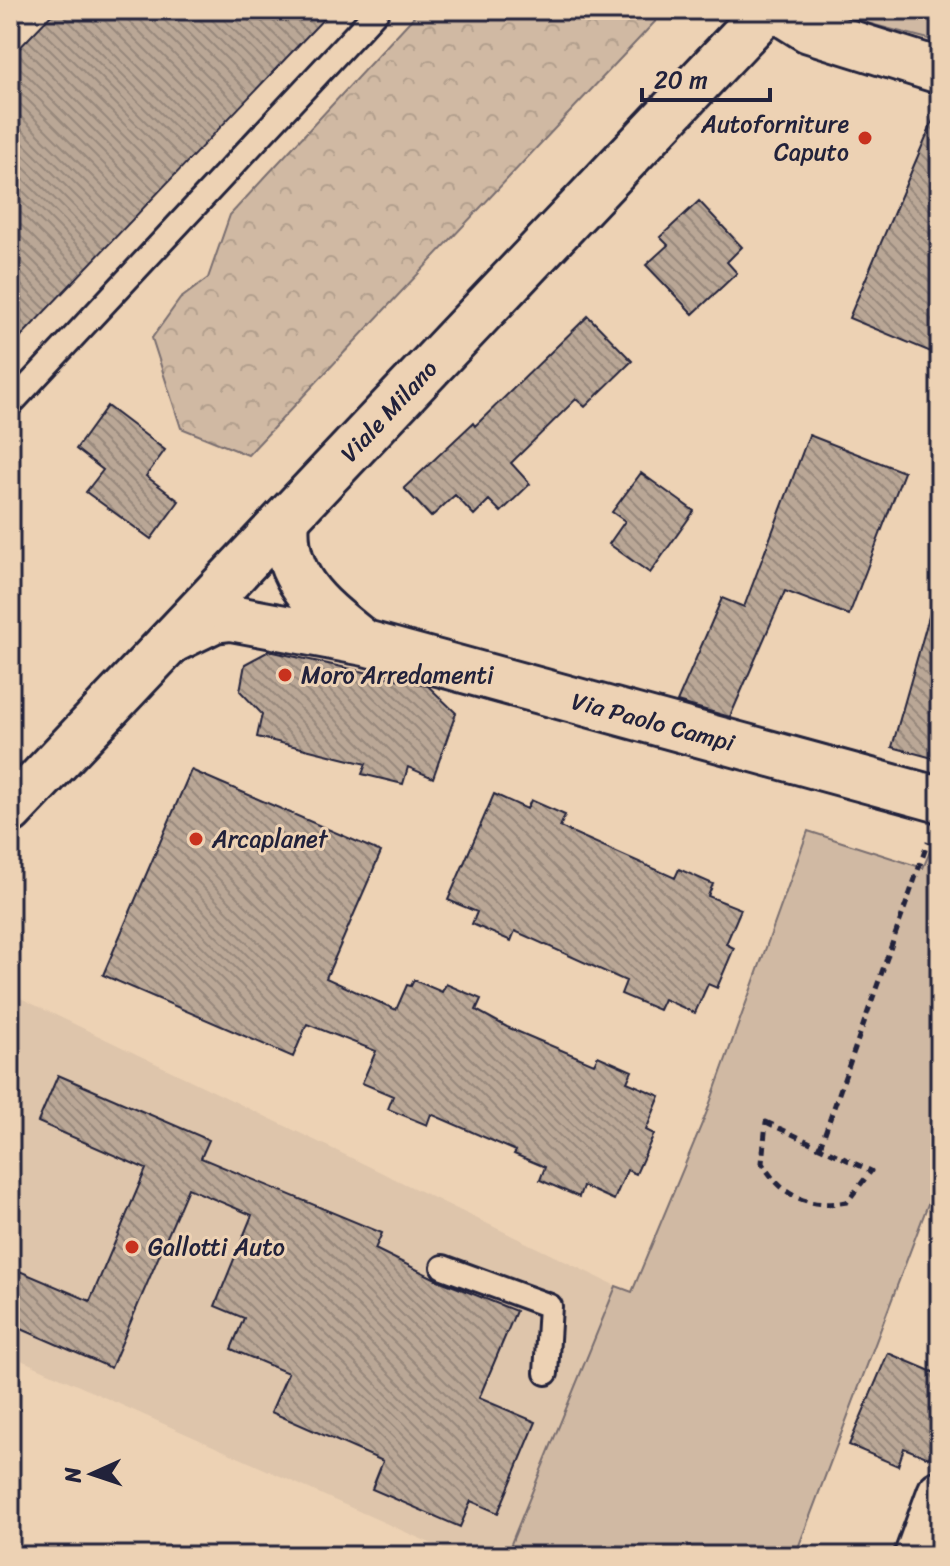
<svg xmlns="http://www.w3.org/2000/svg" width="950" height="1566" viewBox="0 0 950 1566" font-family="Sriracha,sans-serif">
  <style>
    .built { fill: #dec5ab }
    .grass { fill: #d0b9a3; stroke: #796e6f; stroke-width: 2 }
    .forest { fill: url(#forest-crowns); stroke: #796e6f; stroke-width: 2 }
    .building { fill: url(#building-back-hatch); stroke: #22223b; stroke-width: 2 }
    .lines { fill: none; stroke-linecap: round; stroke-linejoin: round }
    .lane-casing { stroke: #22223b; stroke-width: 28 }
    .street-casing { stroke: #22223b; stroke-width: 50 }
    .primary-casing { stroke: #22223b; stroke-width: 50 }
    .path { stroke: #22223b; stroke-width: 5; stroke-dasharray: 8 6; stroke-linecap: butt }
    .lane { stroke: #edd2b4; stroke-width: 22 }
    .street { stroke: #edd2b4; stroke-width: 44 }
    .primary { stroke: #edd2b4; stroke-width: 44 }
    .poi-dot { fill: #c8321e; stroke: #edd2b4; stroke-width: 3 }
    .labels { text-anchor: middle; stroke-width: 6; stroke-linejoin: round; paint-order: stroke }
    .poi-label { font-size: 24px; fill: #22223b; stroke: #edd2b4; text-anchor: start }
    .street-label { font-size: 24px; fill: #22223b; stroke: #edd2b4 }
  </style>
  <defs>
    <pattern id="forest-crowns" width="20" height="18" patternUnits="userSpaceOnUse" patternTransform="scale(2)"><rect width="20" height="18" fill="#d0b9a3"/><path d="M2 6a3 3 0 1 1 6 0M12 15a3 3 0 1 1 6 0" fill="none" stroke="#b29f8d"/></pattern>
    <pattern id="building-back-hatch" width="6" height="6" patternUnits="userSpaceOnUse" patternTransform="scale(2)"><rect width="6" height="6" fill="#baa796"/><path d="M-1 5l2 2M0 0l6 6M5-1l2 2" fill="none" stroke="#97887c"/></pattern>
  </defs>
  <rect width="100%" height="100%" fill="#edd2b4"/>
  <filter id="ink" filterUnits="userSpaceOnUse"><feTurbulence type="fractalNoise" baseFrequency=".0125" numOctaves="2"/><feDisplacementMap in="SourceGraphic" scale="16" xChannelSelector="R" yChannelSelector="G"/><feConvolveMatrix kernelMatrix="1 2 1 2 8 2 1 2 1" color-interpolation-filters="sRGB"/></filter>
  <g filter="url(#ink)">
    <path class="built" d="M 10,993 L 616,1286 L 506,1556 L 459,1556 L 10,1355 Z"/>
    <path class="grass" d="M 847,10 L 940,10 L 940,42 L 859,21 Z
      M 940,829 L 940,1172 L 795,1556 L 506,1556 L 616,1286 L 632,1292 L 706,1114 L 808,831 L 923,868 Z"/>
    <path class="forest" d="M 420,10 L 666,10 L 248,455 L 181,428 L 152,338 L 180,299 L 208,278 L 230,215 Z"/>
    <path class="building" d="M 56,10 L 332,10 L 10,348 L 10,58 Z
      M 940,104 L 940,331 L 931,352 L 849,318 Z
      M 699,201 L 742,247 L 727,262 L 737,273 L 693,314 L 646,265 L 668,245 L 660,237 Z
      M 588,316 L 632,361 L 585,407 L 576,399 L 511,463 L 530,484 L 501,512 L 489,500 L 474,515 L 455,495 L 431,517 L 404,488 L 473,423 L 475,426 Z
      M 107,406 L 165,450 L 146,476 L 179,501 L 151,539 L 86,492 L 103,470 L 76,449 Z
      M 809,435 L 904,472 L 849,615 L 785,591 L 730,717 L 677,702 L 722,598 L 744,607 Z
      M 641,473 L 694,511 L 650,573 L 609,544 L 625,521 L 612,512 Z
      M 930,613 L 940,614 L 940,760 L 892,747 Z
      M 269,651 L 428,686 L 456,713 L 433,778 L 408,767 L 403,784 L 362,774 L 366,764 L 257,737 L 262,714 L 240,691 L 245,664 Z
      M 191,770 L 381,852 L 326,978 L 396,1010 L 407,985 L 411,986 L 414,980 L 442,992 L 446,984 L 481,999 L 476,1010 L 507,1027 L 594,1064 L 598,1056 L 632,1071 L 627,1082 L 660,1096 L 646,1130 L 654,1134 L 636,1174 L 627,1170 L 614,1200 L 583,1186 L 579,1197 L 540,1180 L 545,1167 L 514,1154 L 516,1151 L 431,1114 L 427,1125 L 388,1109 L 393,1096 L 362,1083 L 376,1051 L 307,1024 L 293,1057 L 103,975 Z
      M 494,794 L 527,809 L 531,800 L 565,815 L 560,827 L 675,878 L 679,869 L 713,884 L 708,896 L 741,909 L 726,944 L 734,948 L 717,988 L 708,984 L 695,1013 L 664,999 L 659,1010 L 621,994 L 626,981 L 515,931 L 511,941 L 472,924 L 477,912 L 448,900 Z
      M 58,1075 L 209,1140 L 201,1158 L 382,1233 L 375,1249 L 438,1280 L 516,1311 L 479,1398 L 536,1422 L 498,1513 L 471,1501 L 460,1527 L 372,1489 L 383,1461 L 271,1412 L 288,1373 L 231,1349 L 244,1318 L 215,1306 L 252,1215 L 188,1188 L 111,1368 L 10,1324 L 10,1267 L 90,1301 L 146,1169 L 38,1122 Z
      M 888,1353 L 940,1375 L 940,1432 L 929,1458 L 904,1448 L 898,1466 L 849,1445 Z"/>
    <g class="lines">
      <g class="lane-casing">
        <path id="lane" d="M 10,405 L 378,10
          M 443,1267 L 550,1306 L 546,1373"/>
      </g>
      <g class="street-casing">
        <path id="street" d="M 777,10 L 809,30 L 940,71
          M 287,519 C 281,579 321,608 363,642
          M 171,641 L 214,620 L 231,618 L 365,643 L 940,800
          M 917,1556 L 940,1493"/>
      </g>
      <g class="primary-casing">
        <path id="primary" d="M 10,811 L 767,10"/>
      </g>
      <path class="path" d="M 766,1122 L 871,1171 L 847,1202 C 808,1209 782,1196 762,1163 Z
        M 820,1147 L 928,842"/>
      <use href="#lane" class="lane"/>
      <use href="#street" class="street"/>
      <use href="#primary" class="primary"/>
    </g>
  </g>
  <g class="poi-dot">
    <circle cx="865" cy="138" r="8"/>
    <circle cx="285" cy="675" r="8"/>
    <circle cx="196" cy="839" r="8"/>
    <circle cx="132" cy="1247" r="8"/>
  </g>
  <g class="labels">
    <g class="poi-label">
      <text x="849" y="132" text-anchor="end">Autoforniture<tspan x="849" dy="28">Caputo</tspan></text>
      <text x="301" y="683">Moro Arredamenti</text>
      <text x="212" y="847">Arcaplanet</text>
      <text x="148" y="1255">Gallotti Auto</text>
    </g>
    <g class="street-label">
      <text transform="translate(389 411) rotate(-47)" y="8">Viale Milano</text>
      <text transform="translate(653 722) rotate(15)" y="8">Via Paolo Campi</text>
    </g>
  </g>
  <rect width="950" height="1566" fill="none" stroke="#edd2b4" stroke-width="40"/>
  <rect x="20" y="20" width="910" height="1526" fill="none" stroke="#22223b" stroke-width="3" filter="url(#ink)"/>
  <g transform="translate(92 1474) rotate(267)" stroke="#edd2b4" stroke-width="6" paint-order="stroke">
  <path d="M0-6L14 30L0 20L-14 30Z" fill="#22223b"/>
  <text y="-12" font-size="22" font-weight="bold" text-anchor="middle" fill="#22223b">N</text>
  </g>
  <path d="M642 88v12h128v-12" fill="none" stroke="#22223b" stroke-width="4"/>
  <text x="654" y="88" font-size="24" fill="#22223b" stroke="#edd2b4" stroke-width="6" paint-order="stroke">20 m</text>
</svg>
